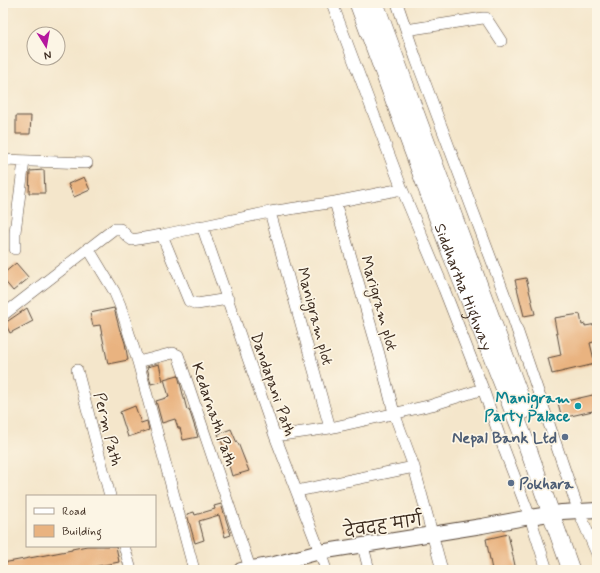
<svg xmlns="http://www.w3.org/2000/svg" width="600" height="573" viewBox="0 0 600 573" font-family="Mynerve,'Playpen Sans Deva',sans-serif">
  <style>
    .building { fill: #e9b380 }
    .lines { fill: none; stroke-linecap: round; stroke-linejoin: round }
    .minor-casing { stroke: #574638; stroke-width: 12 }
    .major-casing { stroke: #574638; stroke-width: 16 }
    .highway-casing { stroke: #574638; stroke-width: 18 }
    .minor { stroke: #fff; stroke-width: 11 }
    .major { stroke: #fff; stroke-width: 14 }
    .highway { stroke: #fff; stroke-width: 17 }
    .culture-dot { fill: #0f9aa8; stroke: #fcf5e5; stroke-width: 1.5 }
    .service-dot { fill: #5c6f8a; stroke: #fcf5e5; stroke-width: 1.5 }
    .labels { text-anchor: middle; stroke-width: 3.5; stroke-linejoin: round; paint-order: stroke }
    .street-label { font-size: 16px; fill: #3b2a1e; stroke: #fcf5e5 }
    .culture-label { font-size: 16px; font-weight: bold; fill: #0d838f; stroke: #fcf5e5; text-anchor: end }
    .service-label { font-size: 16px; font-weight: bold; fill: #4e5e75; stroke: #fcf5e5; text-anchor: end }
  </style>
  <rect width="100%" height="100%" fill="#fcf5e5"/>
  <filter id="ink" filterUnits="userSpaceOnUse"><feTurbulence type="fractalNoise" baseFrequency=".025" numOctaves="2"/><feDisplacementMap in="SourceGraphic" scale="8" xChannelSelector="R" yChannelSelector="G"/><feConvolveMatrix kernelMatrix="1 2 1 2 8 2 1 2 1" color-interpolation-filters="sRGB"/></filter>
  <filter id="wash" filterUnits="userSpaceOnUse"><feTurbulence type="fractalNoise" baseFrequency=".012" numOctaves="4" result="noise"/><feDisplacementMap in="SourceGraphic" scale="16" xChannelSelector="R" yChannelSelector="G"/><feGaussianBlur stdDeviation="0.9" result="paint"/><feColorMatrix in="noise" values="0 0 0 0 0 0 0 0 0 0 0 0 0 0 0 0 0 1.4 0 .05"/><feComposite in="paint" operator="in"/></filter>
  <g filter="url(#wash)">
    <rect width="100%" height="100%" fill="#f4e6cb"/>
    <g id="blocks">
      <path class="building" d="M 16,116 L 31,116 L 30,134 L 16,134 Z
        M 44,170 L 45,193 L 29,193 L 30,171 Z
        M 84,177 L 90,190 L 74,197 L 68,184 Z
        M 16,263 L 29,278 L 13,291 L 3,279 L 3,274 Z
        M 526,278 L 535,314 L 524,316 L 515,280 Z
        M 27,308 L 33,321 L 10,333 L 5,323 Z
        M 114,308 L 120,331 L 121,331 L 125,343 L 128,360 L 108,364 L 100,325 L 93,326 L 90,313 Z
        M 580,314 L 582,325 L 585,324 L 585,326 L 597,324 L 597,341 L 590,343 L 595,364 L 552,374 L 548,358 L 561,355 L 554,318 Z
        M 159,364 L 163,381 L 151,384 L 147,367 Z
        M 178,375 L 187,410 L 189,409 L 198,437 L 183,440 L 180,428 L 178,428 L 175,419 L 162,423 L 156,401 L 169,397 L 164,379 Z
        M 597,394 L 597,410 L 562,418 L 558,403 Z
        M 135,406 L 141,423 L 147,421 L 149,430 L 128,437 L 120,412 Z
        M 231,429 L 237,443 L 238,443 L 249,471 L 232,476 L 223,445 L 218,434 Z
        M 221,504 L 231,535 L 225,537 L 219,515 L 199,521 L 204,540 L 195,543 L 187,514 L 194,512 L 195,515 L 215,509 L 214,506 Z
        M 508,534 L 516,570 L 492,570 L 486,539 Z
        M 87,546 L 116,546 L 119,562 L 78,570 L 3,570 L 3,563 L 72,550 L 72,549 Z"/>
    </g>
  </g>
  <g filter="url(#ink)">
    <use href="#blocks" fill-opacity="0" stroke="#574638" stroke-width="1"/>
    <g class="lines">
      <g class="minor-casing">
        <path id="minor" d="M 332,3 L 402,189 L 444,289 L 483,389 L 504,449 L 530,517 L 547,570
          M 397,3 L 416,59 L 511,312 L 579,512 L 597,554
          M 406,30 L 483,18 L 486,18 L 501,41
          M 3,160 L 87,163
          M 335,202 L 379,354 L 394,413 L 414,467 L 442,570
          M 270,212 L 330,428
          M 202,226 L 275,436 L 320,552 L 326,570
          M 162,235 L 189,301 L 197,304 L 228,299
          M 88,248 L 114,291 L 120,305 L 138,362 L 194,570
          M 15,249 L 15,232 L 24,161
          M 3,315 L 114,229 L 120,229 L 128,237 L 132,240 L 162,235 L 270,212 L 335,202 L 402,189
          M 138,362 L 173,353 L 178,355 L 250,568
          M 77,370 L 110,496
          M 275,436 L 330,428 L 432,405 L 483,389
          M 297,491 L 414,467
          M 124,546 L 131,570
          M 363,546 L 369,570"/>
      </g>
      <g class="major-casing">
        <path id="major" d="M 241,570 L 274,564 L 320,552 L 482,526 L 530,517 L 562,512 L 597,510"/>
      </g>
      <g class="highway-casing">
        <g id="highway">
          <path id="s1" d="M 358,3 L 451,254 L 526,443 L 571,570"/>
          <path d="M 375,3 L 525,410"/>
        </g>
      </g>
      <use href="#minor" class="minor"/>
      <use href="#major" class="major"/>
      <use href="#highway" class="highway"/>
    </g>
  </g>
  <circle class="culture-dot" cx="578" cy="406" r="4"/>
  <g class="service-dot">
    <circle cx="565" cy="437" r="4"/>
    <circle cx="511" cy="483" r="4"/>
  </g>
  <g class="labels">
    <g class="street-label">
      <text dy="6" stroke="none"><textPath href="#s1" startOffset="303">Siddhartha Highway</textPath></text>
      <text transform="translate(380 303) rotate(74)" y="6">Marigram plot</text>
      <text transform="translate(316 316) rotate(75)" y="6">Manigram plot</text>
      <text transform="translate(274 384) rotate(71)" y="6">Dandapani Path</text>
      <text transform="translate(215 414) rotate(71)" y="6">Kedarnath Path</text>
      <text transform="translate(109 429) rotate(76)" y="6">Perm Path</text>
      <text transform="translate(383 525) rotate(-9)" y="6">देवदह मार्ग</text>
    </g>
    <g class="culture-label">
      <text x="570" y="403">Manigram<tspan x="570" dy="18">Party Palace</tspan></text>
    </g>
    <g class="service-label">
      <text x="557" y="443">Nepal Bank Ltd</text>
      <text x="519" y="489" text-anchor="start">Pokhara</text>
    </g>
  </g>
  <rect width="600" height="573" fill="none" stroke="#fcf5e5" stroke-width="16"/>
  <rect x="26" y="495" width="130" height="52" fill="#fcf5e5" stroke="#afa495"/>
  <rect x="34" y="508" width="20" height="6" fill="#ffffff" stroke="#afa495"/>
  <text x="62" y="515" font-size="12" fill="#3b2a1e">Road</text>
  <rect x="34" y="525" width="20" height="12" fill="#e9b380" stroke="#afa495"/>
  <text x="62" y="535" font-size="12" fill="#3b2a1e">Building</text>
  <g transform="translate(46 46) rotate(169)"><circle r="19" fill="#fcf5e5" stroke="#afa495"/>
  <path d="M0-3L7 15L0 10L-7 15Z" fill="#b5179e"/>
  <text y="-6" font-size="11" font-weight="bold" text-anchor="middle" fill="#3b2a1e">N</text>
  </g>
</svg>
